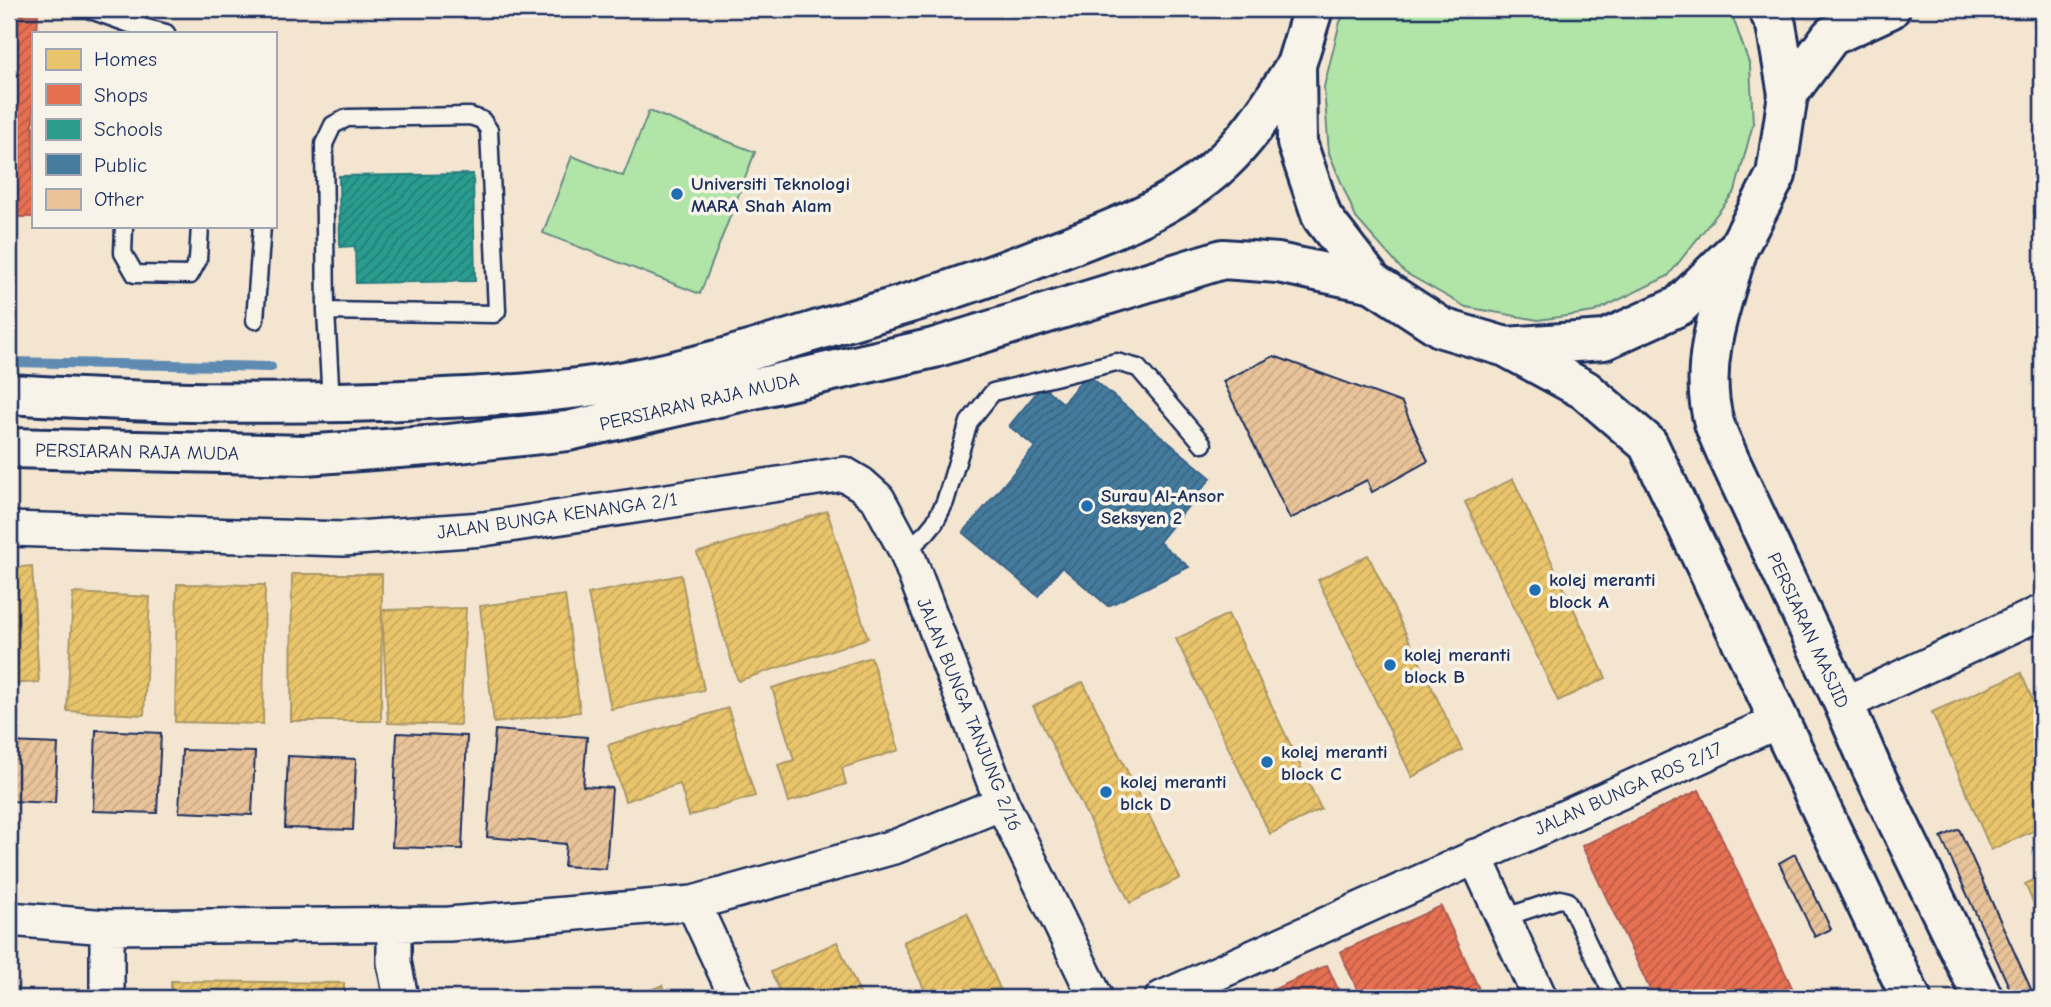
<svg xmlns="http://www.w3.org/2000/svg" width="2051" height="1007" viewBox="0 0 2051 1007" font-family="'Comic Neue',sans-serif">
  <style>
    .grass { fill: #b0e5a7; stroke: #668a82; stroke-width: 2 }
    .homes { fill: url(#homes-hatch); stroke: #ab9766; stroke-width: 2 }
    .shops { fill: url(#shops-hatch); stroke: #aa5c55; stroke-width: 2 }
    .schools { fill: url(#schools-hatch); stroke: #267c80; stroke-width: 2 }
    .public { fill: url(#public-hatch); stroke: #38648a; stroke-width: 2 }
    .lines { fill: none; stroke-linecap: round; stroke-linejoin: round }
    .stream { stroke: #5e8bb3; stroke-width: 10 }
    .building { fill: url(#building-hatch); stroke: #1b2f5e; stroke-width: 2 }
    .service-casing { stroke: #1b2f5e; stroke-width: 21 }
    .minor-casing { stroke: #1b2f5e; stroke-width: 38 }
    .secondary-casing { stroke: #1b2f5e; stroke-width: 44 }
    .primary-casing { stroke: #1b2f5e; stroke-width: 44 }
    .service { stroke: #f7f3e8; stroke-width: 16 }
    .minor { stroke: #f7f3e8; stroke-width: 33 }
    .secondary { stroke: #f7f3e8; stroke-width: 38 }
    .primary { stroke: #f7f3e8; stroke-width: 38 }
    .poi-dot { fill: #1f6fb2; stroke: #f7f3e8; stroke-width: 2.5 }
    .labels { text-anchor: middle; stroke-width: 7; stroke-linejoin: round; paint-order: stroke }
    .poi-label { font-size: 19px; font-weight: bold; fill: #1b2f5e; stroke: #f7f3e8; text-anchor: start }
    .street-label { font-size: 19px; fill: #1b2f5e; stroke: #f7f3e8 }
  </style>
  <defs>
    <pattern id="homes-hatch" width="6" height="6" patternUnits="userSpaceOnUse" patternTransform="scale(1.75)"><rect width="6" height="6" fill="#e9c46a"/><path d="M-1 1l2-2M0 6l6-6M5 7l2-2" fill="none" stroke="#c7a95e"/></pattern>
    <pattern id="shops-hatch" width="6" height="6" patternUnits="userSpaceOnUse" patternTransform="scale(1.75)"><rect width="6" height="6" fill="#e76f51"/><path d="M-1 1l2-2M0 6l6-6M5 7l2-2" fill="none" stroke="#ba5c46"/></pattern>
    <pattern id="schools-hatch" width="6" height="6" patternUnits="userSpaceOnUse" patternTransform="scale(1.75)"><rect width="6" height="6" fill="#2a9d8f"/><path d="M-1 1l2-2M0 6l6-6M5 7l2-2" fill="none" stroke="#238078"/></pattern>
    <pattern id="public-hatch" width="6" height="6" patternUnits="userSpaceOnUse" patternTransform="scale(1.75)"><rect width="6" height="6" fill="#457b9d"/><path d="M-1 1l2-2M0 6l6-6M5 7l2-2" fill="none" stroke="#396583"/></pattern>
    <pattern id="building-hatch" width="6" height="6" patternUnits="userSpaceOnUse" patternTransform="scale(1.75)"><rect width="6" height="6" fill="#e9c399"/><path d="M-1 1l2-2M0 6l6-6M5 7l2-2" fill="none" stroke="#c7a886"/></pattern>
  </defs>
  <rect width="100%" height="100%" fill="#f3e5d0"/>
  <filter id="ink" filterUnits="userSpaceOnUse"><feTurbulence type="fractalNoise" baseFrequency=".0143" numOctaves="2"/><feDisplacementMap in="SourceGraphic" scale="14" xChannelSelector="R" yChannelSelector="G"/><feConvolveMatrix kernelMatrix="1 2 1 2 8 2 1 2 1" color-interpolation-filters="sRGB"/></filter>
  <g filter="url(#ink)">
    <path class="grass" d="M 1348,9 L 1730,9 L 1750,66 L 1753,124 L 1735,191 L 1668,276 L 1594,312 L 1538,320 L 1466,307 L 1404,272 L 1356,218 L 1329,153 L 1324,87 L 1340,22 Z
      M 649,111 L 755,152 L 700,294 L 543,233 L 572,156 L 623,176 Z"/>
    <path class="homes" d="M 1513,479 L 1606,678 L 1558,701 L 1465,502 Z
      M 827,511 L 868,638 L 738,681 L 697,553 Z
      M 1368,555 L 1462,750 L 1412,777 L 1318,580 Z
      M 32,566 L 39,682 L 9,684 L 9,568 Z
      M 292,574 L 382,574 L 381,721 L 291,721 Z
      M 681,575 L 704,690 L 611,709 L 588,594 Z
      M 177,584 L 265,585 L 263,724 L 175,722 Z
      M 73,593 L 150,597 L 144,715 L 67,711 Z
      M 565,595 L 580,712 L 494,723 L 480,606 Z
      M 466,608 L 460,725 L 388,723 L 382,610 Z
      M 1228,614 L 1321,809 L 1270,834 L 1176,639 Z
      M 871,657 L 899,750 L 842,768 L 846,784 L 789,802 L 778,765 L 794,760 L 772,688 Z
      M 2021,673 L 2042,722 L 2042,827 L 1991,850 L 1932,712 Z
      M 1083,682 L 1180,878 L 1130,903 L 1033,706 Z
      M 728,708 L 755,796 L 689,816 L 680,784 L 625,801 L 608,745 Z
      M 2042,876 L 2042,922 L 2025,884 Z
      M 967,913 L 1004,998 L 928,998 L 903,942 Z
      M 837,942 L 862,998 L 783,998 L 771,972 Z
      M 171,981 L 344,983 L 344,998 L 171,998 Z
      M 662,985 L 668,998 L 633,998 Z"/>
    <path class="shops" d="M 9,15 L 38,15 L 37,33 L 33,33 L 33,217 L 9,217 Z
      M 1699,790 L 1797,998 L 1654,998 L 1582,846 Z
      M 1441,906 L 1483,998 L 1361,998 L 1340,952 Z
      M 1327,965 L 1342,998 L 1255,998 Z"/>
    <path class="schools" d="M 473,174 L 475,281 L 356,283 L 355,246 L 340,247 L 339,176 Z"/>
    <path class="public" d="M 1087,374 L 1211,478 L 1159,542 L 1189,567 L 1108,606 L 1062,567 L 1038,596 L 963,533 L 1035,447 L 1009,426 L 1042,386 L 1063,403 Z"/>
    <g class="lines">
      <path class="stream" d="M 9,362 L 271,367"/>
    </g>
    <path class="building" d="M 1274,356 L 1402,403 L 1428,461 L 1372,492 L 1367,480 L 1290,519 L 1223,381 Z
      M 96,730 L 161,733 L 157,813 L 93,811 Z
      M 495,730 L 587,737 L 583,786 L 612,788 L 606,869 L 564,866 L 566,844 L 487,837 Z
      M 397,733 L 467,736 L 462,849 L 392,847 Z
      M 9,742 L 58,744 L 55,803 L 9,801 Z
      M 182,750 L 255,752 L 252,815 L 179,812 Z
      M 288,756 L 356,759 L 353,830 L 285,828 Z
      M 1959,829 L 2035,998 L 2014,998 L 1941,837 Z
      M 1795,854 L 1831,929 L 1815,937 L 1779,863 Z"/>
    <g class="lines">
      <g class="service-casing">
        <path id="service" d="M 88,9 L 130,24 L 166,33
          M 124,226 L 123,253 L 135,274 L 190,275 L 198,260 L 200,226
          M 326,311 L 494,314 L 497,311 L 489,130 L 482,120 L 470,116 L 347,118 L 333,125 L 324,144 L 326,311 L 331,403
          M 255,320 L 262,226
          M 906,551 L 926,533 L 935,522 L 945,502 L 969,422 L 993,392 L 1116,362 L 1138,368 L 1203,444
          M 1503,918 L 1560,899 L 1568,901 L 1614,998"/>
      </g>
      <g class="minor-casing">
        <path id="minor" d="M 9,529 L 343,539 L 483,529 L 844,474 L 861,484 L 878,499 L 906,551 L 1002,803 L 1096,998
          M 1844,704 L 2042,612
          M 1475,856 L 1540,998
          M 693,903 L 737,998
          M 9,919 L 107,927 L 449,924 L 693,903 L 897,846 L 1002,803
          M 394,924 L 394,962 L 401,998
          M 107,927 L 107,998
          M 1162,998 L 1781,720"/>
      </g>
      <g class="secondary-casing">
        <path id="secondary" d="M 1788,94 L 1831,36 L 1890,9"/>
      </g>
      <g class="primary-casing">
        <path id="primary" d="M 1313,9 L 1296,65 L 1297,143 L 1322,217 L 1373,283 L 1442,328 L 1506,347 L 1604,340 L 1679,306 L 1738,248 L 1776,175 L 1788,94 L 1776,25 L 1768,9
          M 1737,252 C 1720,308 1698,365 1714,423 C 1718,435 1724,447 1729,459 L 1844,704 L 1872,769 L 1983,998
          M 1506,347 L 1585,390 L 1648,444 L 1911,998
          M 9,394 C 147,403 286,406 425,399 C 492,396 558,393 625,381 C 711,366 795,336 879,312 C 939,295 998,274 1056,251 C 1118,228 1184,203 1231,154 C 1256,128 1276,96 1296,65
          M 9,448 L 305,455 L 440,445 L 568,431 L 934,348 L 1223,259 L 1278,263 L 1373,283"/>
      </g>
      <use href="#service" class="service"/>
      <use href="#minor" class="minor"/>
      <use href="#secondary" class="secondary"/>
      <use href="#primary" class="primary"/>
    </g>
  </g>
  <g class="poi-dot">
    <circle cx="677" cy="194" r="7"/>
    <circle cx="1087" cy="506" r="7"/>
    <circle cx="1535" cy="590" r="7"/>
    <circle cx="1390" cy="665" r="7"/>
    <circle cx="1267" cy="762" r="7"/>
    <circle cx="1106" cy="792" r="7"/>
  </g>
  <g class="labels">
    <g class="poi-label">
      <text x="691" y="190">Universiti Teknologi<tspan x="691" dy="22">MARA Shah Alam</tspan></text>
      <text x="1101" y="502">Surau Al-Ansor<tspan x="1101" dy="22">Seksyen 2</tspan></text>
      <text x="1549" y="586">kolej meranti<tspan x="1549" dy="22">block A</tspan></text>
      <text x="1404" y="661">kolej meranti<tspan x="1404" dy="22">block B</tspan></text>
      <text x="1281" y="758">kolej meranti<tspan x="1281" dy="22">block C</tspan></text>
      <text x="1120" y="788">kolej meranti<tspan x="1120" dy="22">blck D</tspan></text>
    </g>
    <g class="street-label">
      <text transform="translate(699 401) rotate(-13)" y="7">PERSIARAN RAJA MUDA</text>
      <text transform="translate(137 451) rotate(1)" y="7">PERSIARAN RAJA MUDA</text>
      <text transform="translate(557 515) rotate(-8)" y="7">JALAN BUNGA KENANGA 2/1</text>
      <text transform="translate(1809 630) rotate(65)" y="7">PERSIARAN MASJID</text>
      <text transform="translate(970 714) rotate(68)" y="7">JALAN BUNGA TANJUNG 2/16</text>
      <text transform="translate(1628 788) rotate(-24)" y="7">JALAN BUNGA ROS 2/17</text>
    </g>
  </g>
  <rect width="2051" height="1007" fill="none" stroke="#f7f3e8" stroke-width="35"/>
  <rect x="18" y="18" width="2016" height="972" fill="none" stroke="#1b2f5e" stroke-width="2.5" filter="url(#ink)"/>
  <rect x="32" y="32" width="245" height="196" fill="#f7f3e8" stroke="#9fa5b1" stroke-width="2"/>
  <rect x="46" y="49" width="35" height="21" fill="#e9c46a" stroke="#9fa5b1" stroke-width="2"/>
  <text x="94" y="66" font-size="21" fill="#1b2f5e">Homes</text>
  <rect x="46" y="84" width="35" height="21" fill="#e76f51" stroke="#9fa5b1" stroke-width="2"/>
  <text x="94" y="102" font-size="21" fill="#1b2f5e">Shops</text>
  <rect x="46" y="119" width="35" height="21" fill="#2a9d8f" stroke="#9fa5b1" stroke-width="2"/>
  <text x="94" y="136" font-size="21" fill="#1b2f5e">Schools</text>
  <rect x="46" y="154" width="35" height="21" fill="#457b9d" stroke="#9fa5b1" stroke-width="2"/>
  <text x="94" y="172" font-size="21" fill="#1b2f5e">Public</text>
  <rect x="46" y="189" width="35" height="21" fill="#e9c399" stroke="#9fa5b1" stroke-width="2"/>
  <text x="94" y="206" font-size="21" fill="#1b2f5e">Other</text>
</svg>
